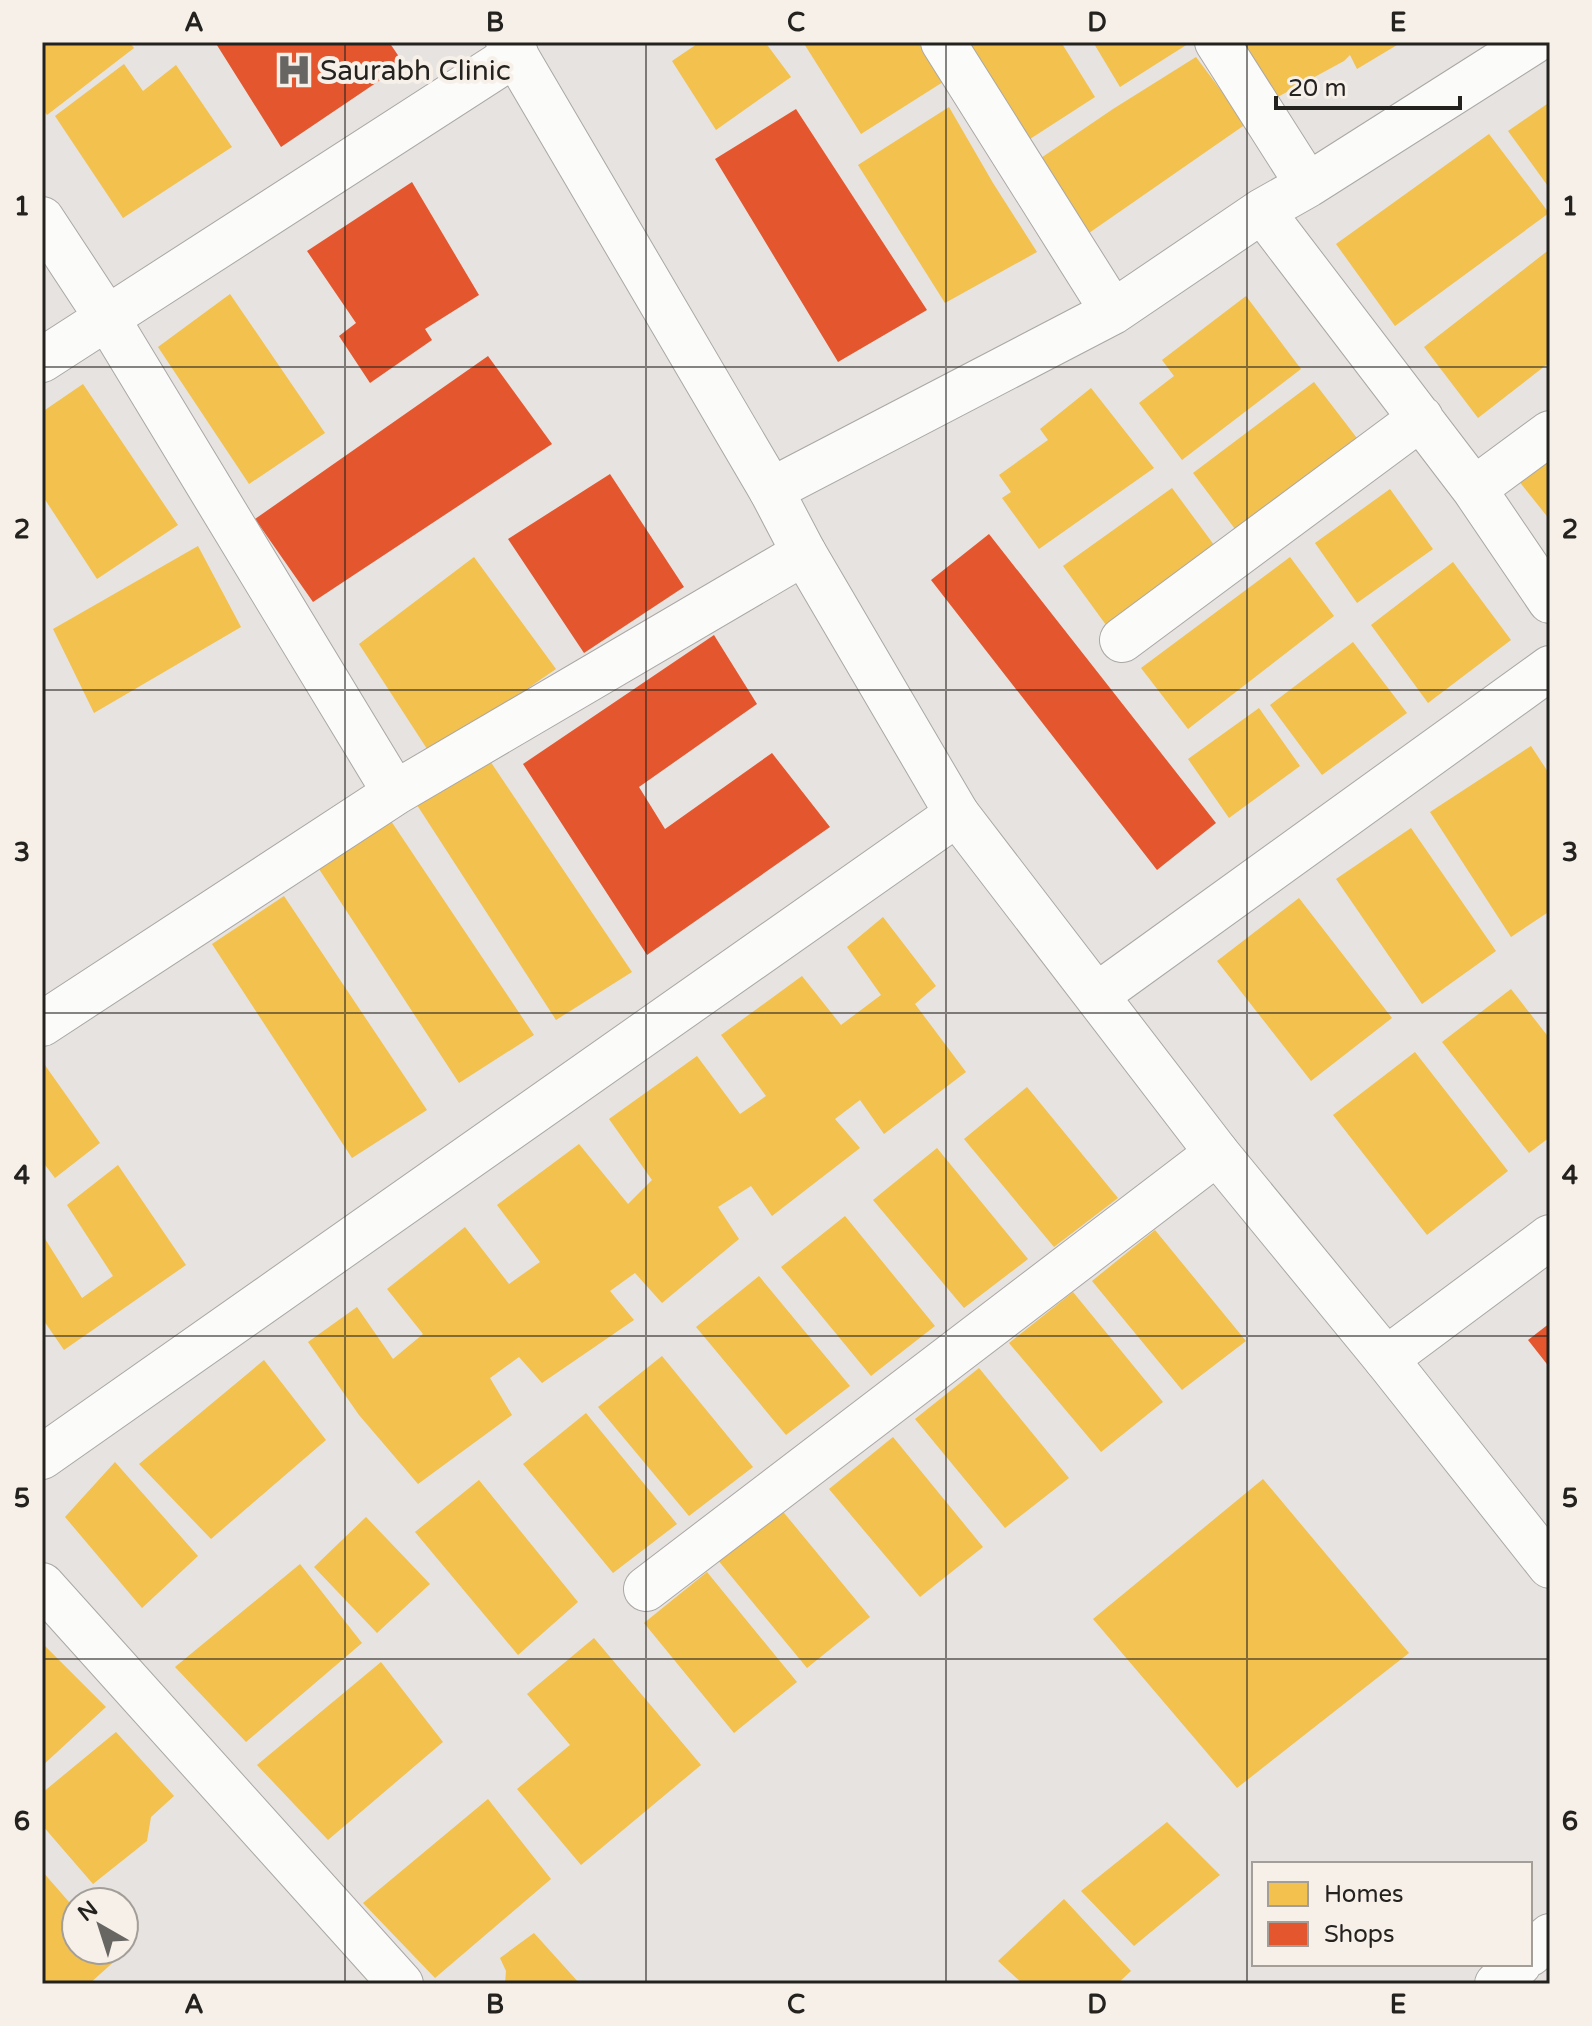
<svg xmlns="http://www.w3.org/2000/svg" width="1592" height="2026" viewBox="0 0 1592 2026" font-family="'Varela Round',sans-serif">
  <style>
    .homes { fill: #f2c14e }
    .shops { fill: #e4572e }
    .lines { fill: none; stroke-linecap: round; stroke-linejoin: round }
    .street-casing { stroke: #aaa7a5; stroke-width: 46 }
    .secondary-casing { stroke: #aaa7a5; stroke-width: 46 }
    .street { stroke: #fbfbfa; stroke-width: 44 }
    .secondary { stroke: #fbfbfa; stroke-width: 44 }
    .grid { fill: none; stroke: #24221f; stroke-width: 2; stroke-opacity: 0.55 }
    .labels { text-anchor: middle; stroke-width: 8; stroke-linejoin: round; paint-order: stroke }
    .poi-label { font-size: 28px; fill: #24221f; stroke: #f7f0e9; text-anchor: start }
    .neatline { fill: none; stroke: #24221f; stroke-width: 3 }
    .grid-label { font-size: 26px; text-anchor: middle; font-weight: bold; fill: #24221f }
  </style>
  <rect width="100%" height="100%" fill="#e6e3e0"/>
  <path class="homes" d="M 42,42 L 129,42 L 134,48 L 47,115 L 42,108 Z
    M 700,42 L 765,42 L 791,77 L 716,130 L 672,61 Z
    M 803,42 L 918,42 L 943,82 L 861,134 Z
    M 968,42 L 1061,42 L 1095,97 L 1030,139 Z
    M 1093,42 L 1191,42 L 1120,87 Z
    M 1237,42 L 1402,42 L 1357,69 L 1350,55 L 1344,61 L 1274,99 Z
    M 1196,57 L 1246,124 L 1089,233 L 1038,160 L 1113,109 Z
    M 124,64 L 143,91 L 176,65 L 232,147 L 123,218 L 55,116 Z
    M 1550,102 L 1550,189 L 1508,131 Z
    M 949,107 L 993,183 L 1037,252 L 945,303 L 858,165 Z
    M 1489,134 L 1549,213 L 1395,326 L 1336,244 Z
    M 1550,249 L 1550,362 L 1478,418 L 1424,347 Z
    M 230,294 L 325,433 L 249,484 L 158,347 Z
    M 1246,296 L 1301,369 L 1182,460 L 1139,403 L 1174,376 L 1162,360 Z
    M 1314,382 L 1363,446 L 1241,537 L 1193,473 Z
    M 83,384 L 178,525 L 97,579 L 42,495 L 42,412 Z
    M 1091,388 L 1154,468 L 1039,549 L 1002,498 L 1011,492 L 999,475 L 1048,440 L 1040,429 Z
    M 1550,455 L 1550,520 L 1518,480 Z
    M 1172,488 L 1217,549 L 1109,629 L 1063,566 Z
    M 1390,489 L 1433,549 L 1357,603 L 1315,543 Z
    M 198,546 L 241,627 L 94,713 L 53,629 Z
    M 474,557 L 556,669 L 431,755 L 359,644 Z
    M 1290,557 L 1334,616 L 1188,729 L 1141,668 Z
    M 1453,562 L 1511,640 L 1428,703 L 1371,625 Z
    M 1353,642 L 1407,713 L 1322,775 L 1270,705 Z
    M 1259,708 L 1300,766 L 1229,818 L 1188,759 Z
    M 1531,746 L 1550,775 L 1550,911 L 1511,937 L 1430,812 Z
    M 488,758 L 632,972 L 556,1020 L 417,805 Z
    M 391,821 L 534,1035 L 459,1083 L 319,869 Z
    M 1411,828 L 1496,951 L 1422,1004 L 1336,879 Z
    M 284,896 L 427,1110 L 352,1158 L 212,944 Z
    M 1299,898 L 1392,1018 L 1311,1081 L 1217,961 Z
    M 883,917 L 936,986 L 915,1004 L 966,1072 L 884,1134 L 860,1100 L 835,1119 L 860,1148 L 772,1216 L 751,1186 L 718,1207 L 739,1239 L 662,1303 L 635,1273 L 610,1291 L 634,1320 L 542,1383 L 519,1357 L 490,1378 L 512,1415 L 418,1484 L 359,1415 L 308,1342 L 357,1307 L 393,1359 L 423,1334 L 387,1289 L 465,1227 L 509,1284 L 540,1262 L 497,1205 L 579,1144 L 628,1204 L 652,1180 L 609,1119 L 697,1056 L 740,1114 L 766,1096 L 721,1035 L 802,976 L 841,1025 L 881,995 L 847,947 Z
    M 1511,989 L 1550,1039 L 1550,1137 L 1529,1153 L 1442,1042 Z
    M 1415,1052 L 1508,1171 L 1427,1235 L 1333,1115 Z
    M 42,1061 L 100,1143 L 55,1178 L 42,1161 Z
    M 1027,1087 L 1118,1198 L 1054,1247 L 964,1139 Z
    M 937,1148 L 1028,1259 L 964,1308 L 873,1200 Z
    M 118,1165 L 186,1265 L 64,1350 L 42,1318 L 42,1234 L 82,1298 L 113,1276 L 67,1205 Z
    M 845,1216 L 935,1326 L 871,1376 L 781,1267 Z
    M 1155,1230 L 1246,1341 L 1182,1390 L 1092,1281 Z
    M 759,1276 L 850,1386 L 786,1435 L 696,1327 Z
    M 1073,1292 L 1163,1402 L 1101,1452 L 1009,1343 Z
    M 662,1356 L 753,1467 L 689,1516 L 598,1407 Z
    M 264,1360 L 326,1440 L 211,1539 L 139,1464 Z
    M 979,1368 L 1069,1478 L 1005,1528 L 915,1419 Z
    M 586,1413 L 677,1524 L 613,1573 L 523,1464 Z
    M 893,1437 L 983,1547 L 920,1597 L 829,1489 Z
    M 115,1462 L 198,1556 L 142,1608 L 65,1517 Z
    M 1263,1479 L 1409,1653 L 1237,1788 L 1093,1619 Z
    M 479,1480 L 578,1602 L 518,1655 L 415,1532 Z
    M 780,1508 L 870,1617 L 807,1668 L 717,1559 Z
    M 366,1517 L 430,1584 L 377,1633 L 314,1567 Z
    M 300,1564 L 362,1643 L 246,1742 L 175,1667 Z
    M 707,1572 L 797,1682 L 734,1733 L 644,1623 Z
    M 594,1638 L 701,1765 L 581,1865 L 517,1789 L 570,1745 L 527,1694 Z
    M 42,1643 L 106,1707 L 42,1766 Z
    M 381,1662 L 443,1742 L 328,1840 L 257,1765 Z
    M 116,1732 L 174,1796 L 151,1817 L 147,1841 L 93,1884 L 42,1825 L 42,1793 Z
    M 488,1799 L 551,1879 L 435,1978 L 363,1903 Z
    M 1167,1822 L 1220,1875 L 1134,1946 L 1081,1891 Z
    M 42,1871 L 76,1910 L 76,1950 L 111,1950 L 118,1958 L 89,1984 L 42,1984 Z
    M 1064,1899 L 1131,1971 L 1117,1984 L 1023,1984 L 998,1961 Z
    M 534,1933 L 580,1984 L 505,1984 L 506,1971 L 500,1958 Z"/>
  <path class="shops" d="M 215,42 L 389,42 L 404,64 L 281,147 Z
    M 796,109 L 927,310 L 838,362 L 715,159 Z
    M 412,182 L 479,295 L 425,329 L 432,340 L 370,383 L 339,336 L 356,323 L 307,251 Z
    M 488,356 L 552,444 L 313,602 L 255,519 Z
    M 610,474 L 684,587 L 584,653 L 508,539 Z
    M 989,534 L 1216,823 L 1157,870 L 931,580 Z
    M 714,635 L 757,704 L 639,787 L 665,829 L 772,753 L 830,827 L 647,955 L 523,764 Z
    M 1550,1323 L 1550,1368 L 1528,1340 Z"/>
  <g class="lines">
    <g class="street-casing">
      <path id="street" d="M 943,42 L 1113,312
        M 1217,42 L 1308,185
        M 1262,211 L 1474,489 L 1550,601
        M 42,219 L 107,318 L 395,793
        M 42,360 L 516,54
        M 1474,489 L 1550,433
        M 771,490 L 1113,312 L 1262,211 L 1308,185 L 1533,42
        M 1122,640 L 1421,418
        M 1097,995 L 1550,668
        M 42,1024 L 395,793 L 804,553
        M 1386,1359 L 1550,1237
        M 42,1457 L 957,814
        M 42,1585 L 401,1984
        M 646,1589 L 1217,1153
        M 1530,1954 L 1550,1936
        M 1497,1984 L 1519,1964"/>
    </g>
    <g class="secondary-casing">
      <path id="secondary" d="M 508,42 L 771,490 L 804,553 L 957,814 L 1217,1153 L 1386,1359 L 1550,1566"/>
    </g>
    <use href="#street" class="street"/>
    <use href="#secondary" class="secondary"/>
  </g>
  <path class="grid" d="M 345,42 L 345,1984M 646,42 L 646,1984M 946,42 L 946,1984M 1247,42 L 1247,1984M 42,367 L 1550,367M 42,690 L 1550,690M 42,1013 L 1550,1013M 42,1336 L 1550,1336M 42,1659 L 1550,1659"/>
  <defs>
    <g id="hospital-bare" transform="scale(2.76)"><path d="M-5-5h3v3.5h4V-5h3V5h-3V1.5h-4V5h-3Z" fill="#686663" stroke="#f7f0e9" stroke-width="2.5" paint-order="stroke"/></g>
  </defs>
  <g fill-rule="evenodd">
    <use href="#hospital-bare" x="294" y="70"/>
  </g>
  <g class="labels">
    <g class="poi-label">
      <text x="320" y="80">Saurabh Clinic</text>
    </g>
  </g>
  <rect width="1592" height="2026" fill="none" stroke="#f7f0e9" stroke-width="88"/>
  <rect x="1252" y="1862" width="280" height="104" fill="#f7f0e9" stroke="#a39e98" stroke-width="2"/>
  <rect x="1268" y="1882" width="40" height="24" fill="#f2c14e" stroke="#a39e98" stroke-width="2"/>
  <text x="1324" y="1902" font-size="24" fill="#24221f">Homes</text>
  <rect x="1268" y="1922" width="40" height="24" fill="#e4572e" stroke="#a39e98" stroke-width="2"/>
  <text x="1324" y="1942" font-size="24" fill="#24221f">Shops</text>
  <g transform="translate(100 1926) rotate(321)"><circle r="38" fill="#f7f0e9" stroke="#a39e98" stroke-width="2"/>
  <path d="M0-6L14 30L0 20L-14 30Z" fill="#686663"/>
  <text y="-12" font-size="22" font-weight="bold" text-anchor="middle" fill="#24221f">N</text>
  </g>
  <path d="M1276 96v12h184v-12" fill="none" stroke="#24221f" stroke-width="4"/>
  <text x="1288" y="96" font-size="24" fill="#24221f" stroke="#f7f0e9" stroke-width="6" paint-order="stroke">20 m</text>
  <rect x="44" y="44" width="1504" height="1938" class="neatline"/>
  <g class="grid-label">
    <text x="194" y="31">A</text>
    <text x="495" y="31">B</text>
    <text x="796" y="31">C</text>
    <text x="1097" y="31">D</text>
    <text x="1398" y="31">E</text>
    <text x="22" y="215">1</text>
    <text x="1570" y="215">1</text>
    <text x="22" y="538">2</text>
    <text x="1570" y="538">2</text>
    <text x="22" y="861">3</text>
    <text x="1570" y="861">3</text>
    <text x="22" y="1184">4</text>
    <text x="1570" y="1184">4</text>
    <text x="22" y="1507">5</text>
    <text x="1570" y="1507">5</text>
    <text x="22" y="1830">6</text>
    <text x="1570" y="1830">6</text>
    <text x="194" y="2013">A</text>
    <text x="495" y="2013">B</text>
    <text x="796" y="2013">C</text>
    <text x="1097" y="2013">D</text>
    <text x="1398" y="2013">E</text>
  </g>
</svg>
